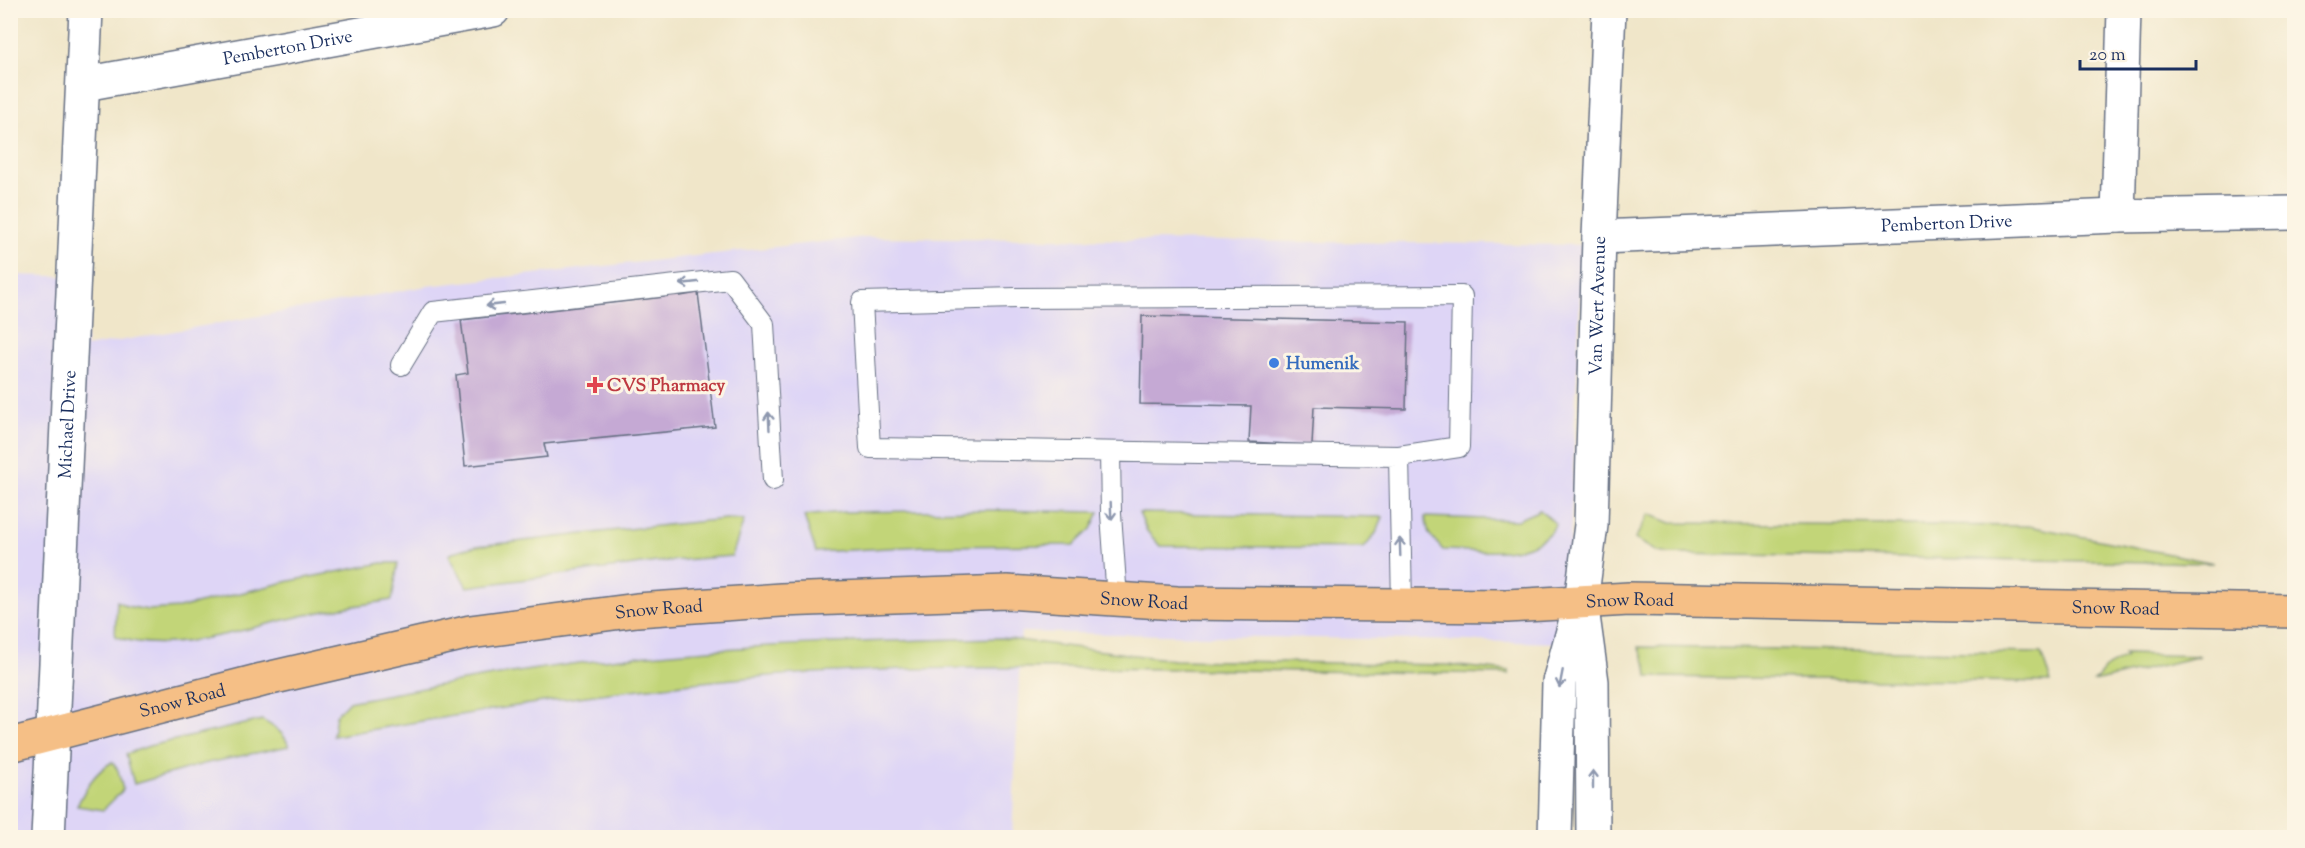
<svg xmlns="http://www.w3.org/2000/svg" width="2305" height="848" viewBox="0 0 2305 848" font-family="'Sorts Mill Goudy',serif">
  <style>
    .built { fill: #ded5f6 }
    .green { fill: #c2d578; stroke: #6e826b; stroke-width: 1.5 }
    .building { fill: #c5a9d4 }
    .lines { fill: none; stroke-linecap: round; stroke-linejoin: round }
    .lane-casing { stroke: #666f83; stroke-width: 22 }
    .street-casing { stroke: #666f83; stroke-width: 36 }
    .primary-casing { stroke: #666f83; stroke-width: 36 }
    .lane { stroke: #fff; stroke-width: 20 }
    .street { stroke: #fff; stroke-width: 33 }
    .primary { stroke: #f5bf86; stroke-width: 33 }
    .oneway { stroke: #8d97ae }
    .shop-dot { fill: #3f7fe0; stroke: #fcf5e5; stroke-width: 2 }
    .health-dot { fill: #e0444e; stroke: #fcf5e5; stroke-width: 2 }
    .labels { text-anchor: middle; stroke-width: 6; stroke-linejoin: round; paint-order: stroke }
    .street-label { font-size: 18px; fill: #1b2f5e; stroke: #fcf5e5 }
    .shop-label { font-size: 18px; font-weight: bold; fill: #366cbe; stroke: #fcf5e5; text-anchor: start }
    .health-label { font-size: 18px; font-weight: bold; fill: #be3a42; stroke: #fcf5e5; text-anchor: start }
  </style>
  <rect width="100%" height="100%" fill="#fcf5e5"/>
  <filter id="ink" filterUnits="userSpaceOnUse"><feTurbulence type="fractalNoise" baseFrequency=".0167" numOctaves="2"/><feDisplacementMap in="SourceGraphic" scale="12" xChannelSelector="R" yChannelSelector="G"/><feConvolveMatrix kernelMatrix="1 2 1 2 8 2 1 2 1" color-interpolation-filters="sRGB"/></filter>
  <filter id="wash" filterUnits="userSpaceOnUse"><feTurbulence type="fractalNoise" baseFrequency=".008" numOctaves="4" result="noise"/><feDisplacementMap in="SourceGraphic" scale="24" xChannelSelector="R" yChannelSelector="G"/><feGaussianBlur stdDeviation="1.35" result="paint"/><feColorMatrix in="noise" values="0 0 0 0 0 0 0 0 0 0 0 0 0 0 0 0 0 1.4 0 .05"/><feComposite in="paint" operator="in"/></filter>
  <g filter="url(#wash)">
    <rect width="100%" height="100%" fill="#f0e6c9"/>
    <path class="built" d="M 866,237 L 1582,245 L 1566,643 L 1021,632 L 1012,837 L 11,838 L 11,275 L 87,277 L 86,347 L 427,286 Z"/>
    <path class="green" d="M 990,510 L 1099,512 L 1091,529 L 1074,545 L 923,546 L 816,552 L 804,516 L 843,512 Z
      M 1540,510 L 1556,524 C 1534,561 1479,550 1443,550 L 1429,534 L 1425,517 L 1517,520 Z
      M 1139,513 L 1383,517 L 1376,533 L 1364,548 L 1160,546 L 1147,531 Z
      M 1649,514 L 1671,523 L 2029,526 L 2214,563 L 1669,554 L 1657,552 L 1635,539 Z
      M 726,519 L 744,520 L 732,556 L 657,562 L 467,587 L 449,555 C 467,544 495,545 516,542 C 586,533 656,526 726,519 Z
      M 382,563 L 398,563 L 392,600 C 361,605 331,609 301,616 C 247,628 166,657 115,636 L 117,601 L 126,606 L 148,610 L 179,608 L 290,581 Z
      M 1001,638 L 1174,660 L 1447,665 L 1509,671 L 1509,674 C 1394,673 1279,671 1165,669 C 1028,667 892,666 756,677 C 613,689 473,712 333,736 L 336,715 L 348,702 C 444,684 541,666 639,656 C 759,644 880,641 1001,638 Z
      M 1638,647 L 2041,653 L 2051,682 L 1648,677 L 1647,666 Z
      M 2124,654 L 2200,656 L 2094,682 L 2107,667 L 2126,657 Z
      M 262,720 C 274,727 284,732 289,746 L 203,764 L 134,784 L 126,754 L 149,746 Z
      M 112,762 L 118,770 L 123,790 L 103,810 L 77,806 C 86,787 94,773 112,762 Z"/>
    <g id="blocks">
      <path class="building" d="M 680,289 L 680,296 L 698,293 L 715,427 L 544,444 L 547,457 L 465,466 L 456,375 L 468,373 L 461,320 L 664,297 L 664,290 Z
        M 1142,316 L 1408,322 L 1406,409 L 1314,407 L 1312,445 L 1249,442 L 1251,406 L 1140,404 Z"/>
    </g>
  </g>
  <g filter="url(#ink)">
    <use href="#blocks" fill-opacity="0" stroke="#666f83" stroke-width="1.5"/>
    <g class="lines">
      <g class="lane-casing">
        <path id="lane" d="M 1462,296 L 1459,447 L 1399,456 L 870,448 L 862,302 L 1016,298 Z
          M 401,365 L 433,312 L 730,279 L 764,324 L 773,480
          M 1110,452 L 1111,514 L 1117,599
          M 1399,456 L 1402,605"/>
      </g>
      <g class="street-casing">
        <g id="street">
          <path id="s1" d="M 84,84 L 493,10"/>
          <path d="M 2118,216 L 2124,10"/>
          <path id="s2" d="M 1599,237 L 2118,216 L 2294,213"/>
          <path d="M 1583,616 L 1592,682 L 1593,838"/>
          <path id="s3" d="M 48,838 L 86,10"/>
          <path id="s4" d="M 1555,838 L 1559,682 L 1581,602 L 1591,525 L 1599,237 L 1609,10"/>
        </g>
      </g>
      <g class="primary-casing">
        <g id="primary">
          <path id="s5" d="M 10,745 L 262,680 L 470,632 L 637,610 L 781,600 L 1007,592 L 1177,603 L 1507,606 L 1629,599 L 2294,611"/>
        </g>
      </g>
      <use href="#lane" class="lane"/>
      <use href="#street" class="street"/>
      <use href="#primary" class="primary"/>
    </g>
    <defs><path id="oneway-shaft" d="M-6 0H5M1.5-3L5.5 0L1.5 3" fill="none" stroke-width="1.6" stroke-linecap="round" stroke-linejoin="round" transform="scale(1.5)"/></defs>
    <g class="oneway">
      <use href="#oneway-shaft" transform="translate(689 283) rotate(174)"/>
      <use href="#oneway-shaft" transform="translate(495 305) rotate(174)"/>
      <use href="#oneway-shaft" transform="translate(769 421) rotate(-93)"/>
      <use href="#oneway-shaft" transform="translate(1111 511) rotate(88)"/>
      <use href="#oneway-shaft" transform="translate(1400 547) rotate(-92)"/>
      <use href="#oneway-shaft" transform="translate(1561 679) rotate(101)"/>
      <use href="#oneway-shaft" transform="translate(1593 779) rotate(-90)"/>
    </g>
  </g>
  <circle class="shop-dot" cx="1274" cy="363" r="6"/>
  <path class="health-dot" d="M592 376h6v6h6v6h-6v6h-6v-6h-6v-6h6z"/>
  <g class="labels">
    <g class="street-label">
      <text dy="6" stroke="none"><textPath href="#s1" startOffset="207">Pemberton Drive</textPath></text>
      <text dy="6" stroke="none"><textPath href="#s2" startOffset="348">Pemberton Drive</textPath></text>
      <text dy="6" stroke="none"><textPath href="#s4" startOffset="536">Van Wert Avenue</textPath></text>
      <text dy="6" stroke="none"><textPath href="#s3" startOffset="414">Michael Drive</textPath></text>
      <text dy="6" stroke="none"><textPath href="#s5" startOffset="1150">Snow Road</textPath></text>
      <text dy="6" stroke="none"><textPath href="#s5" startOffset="1636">Snow Road</textPath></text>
      <text dy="6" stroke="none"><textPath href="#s5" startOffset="2122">Snow Road</textPath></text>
      <text dy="6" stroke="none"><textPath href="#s5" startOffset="664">Snow Road</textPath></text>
      <text dy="6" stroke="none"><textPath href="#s5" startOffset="178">Snow Road</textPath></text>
    </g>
    <g class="shop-label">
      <text x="1286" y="369">Humenik</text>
    </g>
    <g class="health-label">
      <text x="607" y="391">CVS Pharmacy</text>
    </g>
  </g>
  <rect width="2305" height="848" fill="none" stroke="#fcf5e5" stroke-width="36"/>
  <path d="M2080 60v9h116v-9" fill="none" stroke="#1b2f5e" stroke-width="3"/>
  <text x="2089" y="60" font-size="18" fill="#1b2f5e" stroke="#fcf5e5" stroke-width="4.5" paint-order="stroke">20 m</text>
</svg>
